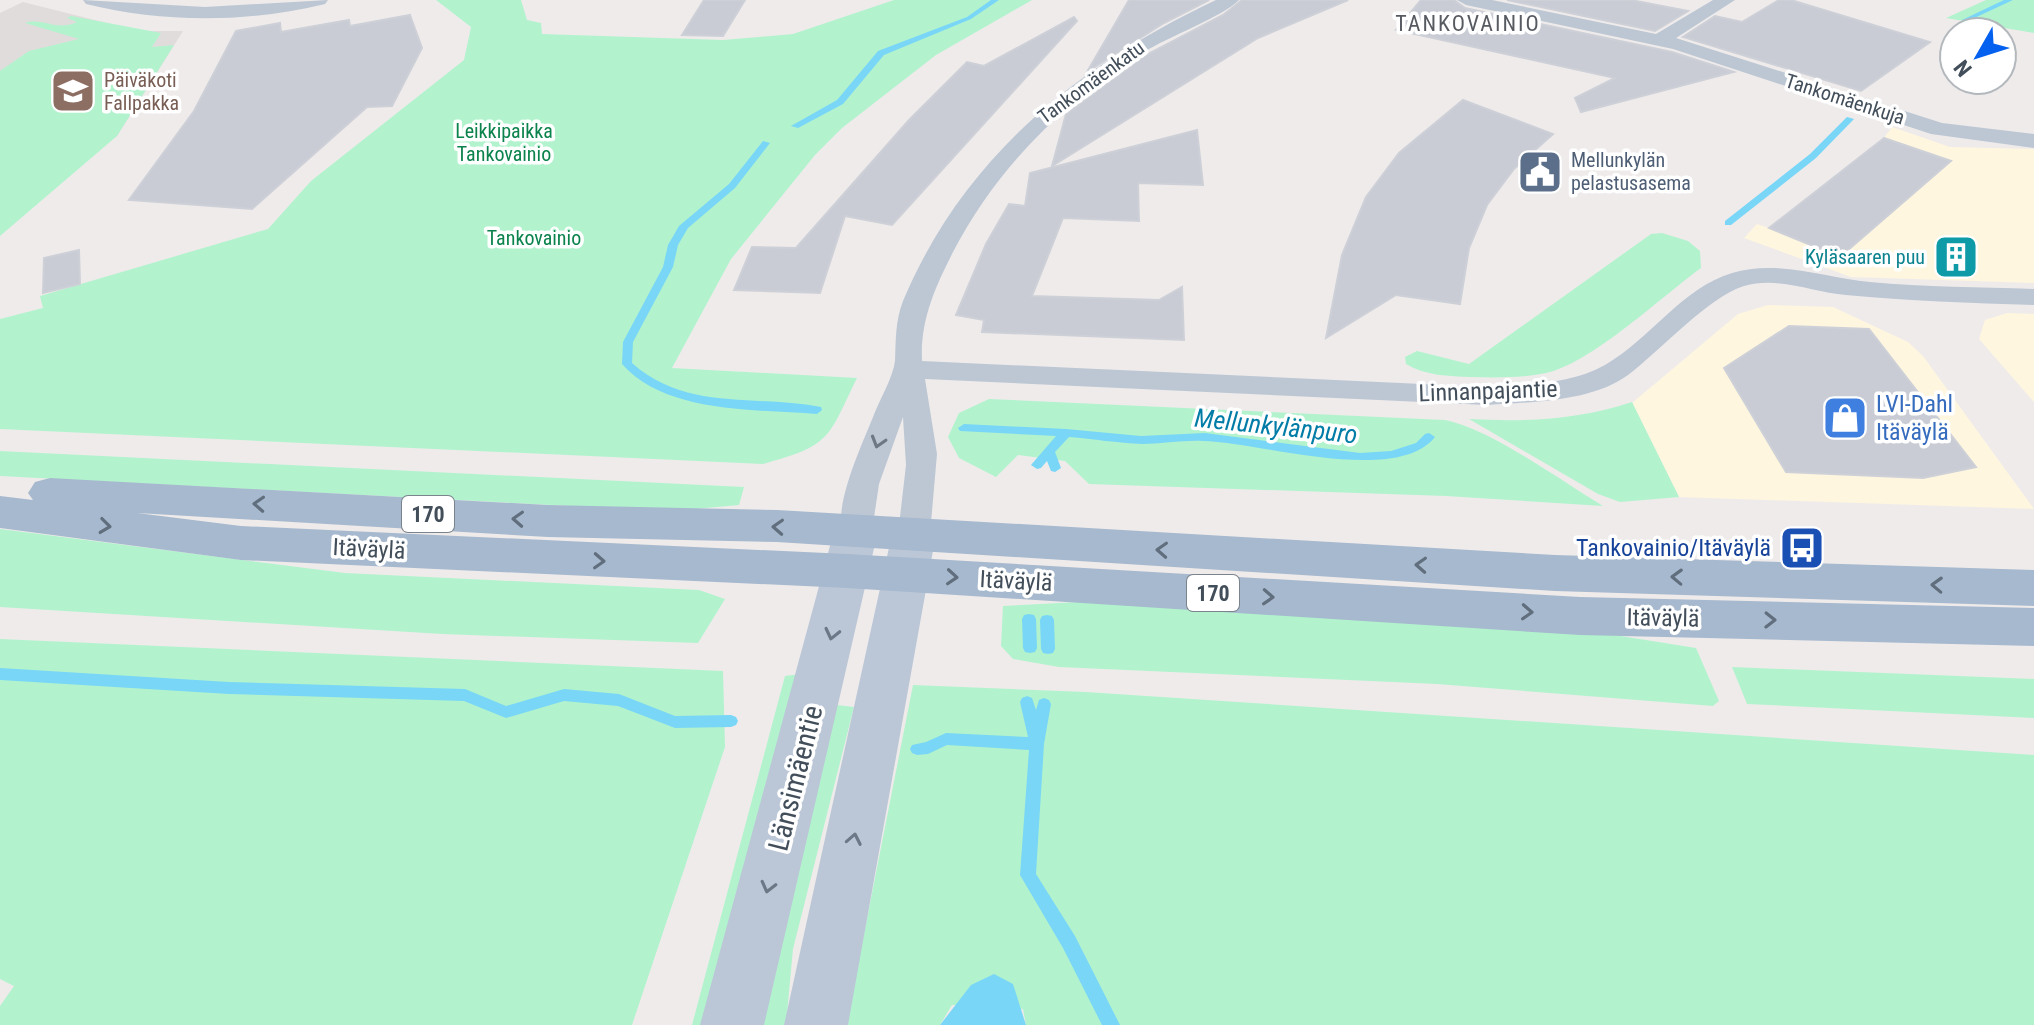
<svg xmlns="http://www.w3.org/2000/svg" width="2034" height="1025" viewBox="0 0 2034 1025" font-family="'Roboto Condensed',sans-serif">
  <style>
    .commercial { fill: #fef6df }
    .education { fill: #e0dcdc }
    .green { fill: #b2f3ce }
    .water { fill: #79d6f6 }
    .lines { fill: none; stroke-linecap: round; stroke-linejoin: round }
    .stream { fill: #79d6f6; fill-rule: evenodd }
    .building { fill: #c9ccd4; stroke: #ced0d8; stroke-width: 2 }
    .minor { fill: #bcc7d3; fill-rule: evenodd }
    .secondary { fill: #bbc7d7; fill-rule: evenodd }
    .primary { fill: #a7b9ce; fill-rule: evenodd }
    .oneway { stroke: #6d7884 }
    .oneway2 { stroke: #606e7d }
    .oneway3 { stroke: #6c7886 }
    .labels { text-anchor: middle; stroke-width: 7; stroke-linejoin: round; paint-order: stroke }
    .far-education-label { font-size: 20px; fill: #785e54; stroke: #fff; text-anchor: start }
    .far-street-label { font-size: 20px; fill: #424e5a; stroke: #fff }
    .far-park-label { font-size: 20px; fill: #0c834c; stroke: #fff }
    .far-service-label { font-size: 20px; fill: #4e5e75; stroke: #fff; text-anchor: start }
    .far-culture-label { font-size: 20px; fill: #0d838f; stroke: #fff; text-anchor: end }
    .far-neighbourhood-label { font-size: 22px; letter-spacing: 2px; fill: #575b61; stroke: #fff }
    .shield { fill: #fff; stroke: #7b838c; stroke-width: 2 }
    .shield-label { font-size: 22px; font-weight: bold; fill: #424e5a }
    .street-label { font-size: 24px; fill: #424e5a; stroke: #fff }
    .shop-label { font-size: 24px; fill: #366cbe; stroke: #fff; text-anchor: start }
    .transit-label { font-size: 24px; fill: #164399; stroke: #fff; text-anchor: end }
    .water-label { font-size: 26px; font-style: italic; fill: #017ca7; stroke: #fff }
    .near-street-label { font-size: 28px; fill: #424e5a; stroke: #fff }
  </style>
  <rect width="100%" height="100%" fill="#efebeb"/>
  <path class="commercial" d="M 1892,127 L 1950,147 L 2034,149 L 2034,283 L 1851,277 L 1744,238 L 1757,224 L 1769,228 L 1884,138 Z
    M 1768,305 L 1833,307 L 1908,342 L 1923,356 L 2034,509 L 1679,497 L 1632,403 L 1738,314 Z
    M 2007,313 L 2034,314 L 2034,402 L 1979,339 L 1985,320 Z"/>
  <path class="education" d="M 23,2 L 139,31 L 183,31 L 117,136 L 0,167 L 0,13 Z"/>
  <path class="green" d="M 436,0 L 521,0 L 527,20 L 541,23 L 542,34 L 723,40 L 793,34 L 894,0 L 1032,0 L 936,55 L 842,128 L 815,155 L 731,259 L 672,368 L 857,378 C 827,439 832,445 763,464 L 0,429 L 0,319 L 43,308 L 40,296 L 268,229 L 311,181 L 464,60 L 471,27 Z
    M 1986,0 L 2034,0 L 2034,33 L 1946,18 Z
    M 71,16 L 161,33 L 152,47 L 174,45 L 117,136 L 0,236 L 0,71 L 29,51 L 79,39 L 25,23 C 44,17 55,32 77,22 L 67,18 Z
    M 1662,233 L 1688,241 L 1700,251 L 1701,268 C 1661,297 1596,359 1550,372 C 1526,378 1497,378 1471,377 C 1448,376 1426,376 1406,364 L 1405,357 L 1417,351 L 1469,364 L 1651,234 Z
    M 989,399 L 1445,420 C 1491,429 1561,481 1603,506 L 1446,496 L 1089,484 L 1065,461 L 1018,455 L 996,477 L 959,458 L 948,437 L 959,413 Z
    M 1632,402 L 1679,497 L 1620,502 L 1598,494 L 1469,419 C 1526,422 1578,420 1632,402 Z
    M 0,451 L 744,487 L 739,505 L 695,509 L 628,509 L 0,476 Z
    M 0,529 L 345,573 L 699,590 L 725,599 L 698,643 L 442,634 L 0,607 Z
    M 1098,601 L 1564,627 L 1696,648 L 1719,701 L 1713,706 L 1437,684 L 1059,667 L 1013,659 L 1001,646 L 1003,606 Z
    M 0,639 L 723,671 L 725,747 L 632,1025 L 0,1025 L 0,1006 L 14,986 L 0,979 Z
    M 1732,667 L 2034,679 L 2034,718 L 1747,704 Z
    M 801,674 L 714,1025 L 692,1025 L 785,676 Z
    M 913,685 L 1086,692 L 2034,755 L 2034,1025 L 1026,1025 L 1023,1009 L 952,1005 L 940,1025 L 846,1025 Z
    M 837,705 L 854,707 L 793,949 L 786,1025 L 757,1025 Z"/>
  <path class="water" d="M 994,974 L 1013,984 L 1026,1025 L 940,1025 L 971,985 Z"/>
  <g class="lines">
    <path class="stream" d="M 991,0 L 999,0 L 971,19 L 884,55 L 843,104 L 798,128 L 791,126 L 837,100 L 878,51 L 967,17 Z
      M 2004,0 L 2013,0 L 1970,20 L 1985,32 L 1977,32 L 1962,20 Z
      M 1847,117 L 1854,119 L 1816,158 L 1731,225 L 1725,225 L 1725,221 L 1810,154 Z
      M 763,141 L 770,143 L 735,188 L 688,228 L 678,245 L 673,267 L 633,342 L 632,363 C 687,412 755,394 821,407 L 822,410 L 817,414 C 756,409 666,414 622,364 L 623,342 L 663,267 L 668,245 L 679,226 L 729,184 Z
      M 964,424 L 1066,429 L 1141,436 L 1205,433 L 1360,453 L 1391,451 L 1416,443 L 1425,434 L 1429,433 L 1435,437 C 1396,486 1259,442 1203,441 C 1183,440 1162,444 1142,444 C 1118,443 1093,439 1069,437 L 1055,452 L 1061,468 L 1055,472 L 1051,471 L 1047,461 L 1041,468 L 1037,469 L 1031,465 L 1056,436 L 960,431 L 958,428 Z
      M 1029,614 L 1034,615 L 1036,619 L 1037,648 L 1035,652 L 1030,653 L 1025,652 L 1023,648 L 1022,619 L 1024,615 Z
      M 1047,615 L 1052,616 L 1054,620 L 1055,649 L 1053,653 L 1048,654 L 1043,653 L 1041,649 L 1040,620 L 1042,616 Z
      M 0,668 L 229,682 L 465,689 L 506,706 L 564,689 L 619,694 L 675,716 L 731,715 L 736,717 L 738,721 L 736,725 L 731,727 L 675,728 L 618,706 L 564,701 L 506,718 L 464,701 L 229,694 L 0,680 Z
      M 1027,696 L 1032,698 L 1036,710 L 1039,700 L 1044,698 L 1049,700 L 1051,704 L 1044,744 L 1036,874 L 1075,936 L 1120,1025 L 1102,1025 L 1063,948 L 1020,875 L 1029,750 L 947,745 L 928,754 L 917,755 L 912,753 L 910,749 L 912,745 L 926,742 L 946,733 L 1028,737 L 1020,702 L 1022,698 Z"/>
  </g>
  <path class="building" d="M 704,0 L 745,0 L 723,36 L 682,35 Z
    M 1129,0 L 1209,0 L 1164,23 L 1087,72 Z
    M 1242,0 L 1348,0 L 1258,38 L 1052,166 L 1066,114 L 1146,55 L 1223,15 Z
    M 1421,0 L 1454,0 L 1465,8 L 1672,52 L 1734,72 L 1581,112 L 1575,98 L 1615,78 L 1396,30 Z
    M 1507,0 L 1631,0 L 1688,11 L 1655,31 Z
    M 1779,0 L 1791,0 L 1930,42 L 1861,91 L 1683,37 L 1715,16 L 1742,22 Z
    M 410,15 L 422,48 L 392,106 L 367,107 L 252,209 L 129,200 L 194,111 L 236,31 L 280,23 L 281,32 L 349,20 L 350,26 Z
    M 1074,17 L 1077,21 L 892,225 L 845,216 L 820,293 L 734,290 L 752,247 L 796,248 L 909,120 L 967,62 L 984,66 Z
    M 1463,100 L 1553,134 L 1514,169 L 1487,205 L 1469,248 L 1460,304 L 1396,295 L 1326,338 L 1342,255 L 1366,197 L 1399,153 Z
    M 1197,130 L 1203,185 L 1138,183 L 1139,221 L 1063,218 L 1032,296 L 1159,300 L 1182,287 L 1184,340 L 982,332 L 984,320 L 956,315 L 986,244 L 1009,204 L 1025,206 L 1030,173 Z
    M 1884,138 L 1951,161 L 1840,257 L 1769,228 Z
    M 79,250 L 80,284 L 43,293 L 44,258 Z
    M 1789,326 L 1869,329 L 1976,467 L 1923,478 L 1786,472 L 1724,368 Z"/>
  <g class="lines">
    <path class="minor" d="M 83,0 L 205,7 L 328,0 L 325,4 C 247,23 163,23 86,4 Z
      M 1216,0 L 1239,0 C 1224,16 1166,38 1144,52 C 1062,104 998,166 953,252 C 935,288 920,320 922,361 L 1487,387 C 1527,384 1569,385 1605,365 C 1650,339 1682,288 1732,273 C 1777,259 1826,278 1870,282 C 1925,287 1979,287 2034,289 L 2034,305 C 1971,303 1908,301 1846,295 C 1812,292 1778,276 1744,286 C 1708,297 1660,351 1628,375 C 1591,402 1531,402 1487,405 L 925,379 L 937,454 L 930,534 L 926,542 L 914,546 L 902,542 L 898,534 L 906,465 L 903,417 L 879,484 L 872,531 L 867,539 L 856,543 L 845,539 C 829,512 864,441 875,412 C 881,397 893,377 895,361 C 896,340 895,322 903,301 C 963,158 1078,65 1216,0 Z
      M 1457,0 L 1492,0 L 1656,34 L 1713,0 L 1735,0 L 1676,38 L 1942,123 L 2034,134 L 2034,148 L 1931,134 L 1673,49 L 1466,5 Z"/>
    <path class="secondary" d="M 856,515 L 872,519 L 878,531 L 764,1025 L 700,1025 L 834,531 L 840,519 Z
      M 914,518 L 930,522 L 936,534 L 848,1025 L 784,1025 L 892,534 L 898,522 Z"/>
    <path class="primary" d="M 50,478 L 548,505 L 777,510 L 1555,555 L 2034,570 L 2034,606 L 1555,591 L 777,542 L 548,537 L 137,513 L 241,526 L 847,554 L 1580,597 L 2034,608 L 2034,646 L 1580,635 L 847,588 L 241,560 L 0,528 L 0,496 L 33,500 L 28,493 L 35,482 Z"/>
  </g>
  <defs><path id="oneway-chevron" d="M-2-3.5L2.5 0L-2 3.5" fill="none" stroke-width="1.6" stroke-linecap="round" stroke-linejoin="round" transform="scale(2)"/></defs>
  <use class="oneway" href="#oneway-chevron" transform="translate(878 442) rotate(107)"/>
  <g class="oneway2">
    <use href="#oneway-chevron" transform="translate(259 504) rotate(-177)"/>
    <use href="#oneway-chevron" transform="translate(518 519) rotate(-177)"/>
    <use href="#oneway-chevron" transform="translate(105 526) rotate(7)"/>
    <use href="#oneway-chevron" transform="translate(778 527) rotate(-177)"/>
    <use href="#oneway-chevron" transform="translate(1162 550) rotate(-177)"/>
    <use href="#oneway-chevron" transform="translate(599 561) rotate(3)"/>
    <use href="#oneway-chevron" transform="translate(1421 565) rotate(-177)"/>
    <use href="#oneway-chevron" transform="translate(952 577) rotate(4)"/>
    <use href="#oneway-chevron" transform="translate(1677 577) rotate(-178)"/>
    <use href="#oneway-chevron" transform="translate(1937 585) rotate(-178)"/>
    <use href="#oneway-chevron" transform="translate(1268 597) rotate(3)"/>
    <use href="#oneway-chevron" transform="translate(1527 612) rotate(3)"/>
    <use href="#oneway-chevron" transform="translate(1770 620) rotate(1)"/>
  </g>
  <g class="oneway3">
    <use href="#oneway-chevron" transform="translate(832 634) rotate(103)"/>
    <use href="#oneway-chevron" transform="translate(854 839) rotate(-79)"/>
    <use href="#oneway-chevron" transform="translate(768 887) rotate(104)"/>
  </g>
  <defs>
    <g id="school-square" transform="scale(2.3)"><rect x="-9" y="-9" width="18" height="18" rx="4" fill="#8d6e63" stroke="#fff"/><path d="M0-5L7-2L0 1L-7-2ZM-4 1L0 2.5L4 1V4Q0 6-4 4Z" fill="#fff"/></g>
    <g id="civic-square" transform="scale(2.3)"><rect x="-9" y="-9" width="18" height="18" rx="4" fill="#5c6f8a" stroke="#fff"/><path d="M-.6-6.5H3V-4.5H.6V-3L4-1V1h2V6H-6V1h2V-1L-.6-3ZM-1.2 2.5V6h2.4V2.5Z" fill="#fff"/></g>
    <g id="building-square" transform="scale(2.3)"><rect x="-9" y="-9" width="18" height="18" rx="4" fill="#0f9aa8" stroke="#fff"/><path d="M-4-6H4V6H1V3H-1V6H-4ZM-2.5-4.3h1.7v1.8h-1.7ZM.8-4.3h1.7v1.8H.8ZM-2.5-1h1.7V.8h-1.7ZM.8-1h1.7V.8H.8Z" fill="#fff"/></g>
    <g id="shop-square" transform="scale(2.3)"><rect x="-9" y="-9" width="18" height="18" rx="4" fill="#3f7fe0" stroke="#fff"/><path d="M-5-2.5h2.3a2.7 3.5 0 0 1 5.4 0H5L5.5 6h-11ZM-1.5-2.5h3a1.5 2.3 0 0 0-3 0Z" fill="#fff"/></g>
    <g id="bus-square" transform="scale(2.3)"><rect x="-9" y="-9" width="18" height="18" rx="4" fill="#1a4fb4" stroke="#fff"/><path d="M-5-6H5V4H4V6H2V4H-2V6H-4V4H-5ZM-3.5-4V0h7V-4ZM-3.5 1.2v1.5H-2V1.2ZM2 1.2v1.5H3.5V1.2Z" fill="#fff"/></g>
  </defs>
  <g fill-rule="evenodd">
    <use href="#school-square" x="73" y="91"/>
    <use href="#civic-square" x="1540" y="172"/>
    <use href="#building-square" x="1956" y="257"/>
    <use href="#shop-square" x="1845" y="418"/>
    <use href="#bus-square" x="1802" y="548"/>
  </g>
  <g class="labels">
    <g class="far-education-label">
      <text x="104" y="87">Päiväkoti<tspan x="104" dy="23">Fallpakka</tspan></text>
    </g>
    <g class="far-street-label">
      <text transform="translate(1091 82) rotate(-36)" y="7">Tankomäenkatu</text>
      <text transform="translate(1845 99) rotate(18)" y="7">Tankomäenkuja</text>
    </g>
    <g class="far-park-label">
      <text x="504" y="138">Leikkipaikka<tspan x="504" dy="23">Tankovainio</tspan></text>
      <text x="534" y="245">Tankovainio</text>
    </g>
    <g class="far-service-label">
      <text x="1571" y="167">Mellunkylän<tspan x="1571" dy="23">pelastusasema</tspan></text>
    </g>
    <g class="far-culture-label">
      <text x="1925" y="264">Kyläsaaren puu</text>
    </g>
    <g class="far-neighbourhood-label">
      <text x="1468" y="31">TANKOVAINIO</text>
    </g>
    <g class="shield">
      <rect x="402" y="496" width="52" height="36" rx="6"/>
      <rect x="1187" y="575" width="52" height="36" rx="6"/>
    </g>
    <g class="shield-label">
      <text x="428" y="522">170</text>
      <text x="1213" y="601">170</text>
    </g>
    <g class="street-label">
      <text transform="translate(1488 391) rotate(-2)" y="8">Linnanpajantie</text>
      <text transform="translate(369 549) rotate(3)" y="8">Itäväylä</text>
      <text transform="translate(1016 581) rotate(3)" y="8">Itäväylä</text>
      <text transform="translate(1663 618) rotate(1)" y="8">Itäväylä</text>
    </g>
    <g class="shop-label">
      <text x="1876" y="412">LVI-Dahl<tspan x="1876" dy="28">Itäväylä</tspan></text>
    </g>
    <g class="transit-label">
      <text x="1771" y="556">Tankovainio/Itäväylä</text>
    </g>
    <g class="water-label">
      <text transform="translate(1276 426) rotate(6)" y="9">Mellunkylänpuro</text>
    </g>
    <g class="near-street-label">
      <text transform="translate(795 778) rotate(-76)" y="10">Länsimäentie</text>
    </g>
  </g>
  <g transform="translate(1978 56) rotate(231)"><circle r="38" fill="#ffffff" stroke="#b3b8bd" stroke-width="2"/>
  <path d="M0-6L14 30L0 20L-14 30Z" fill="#0460ef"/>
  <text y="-12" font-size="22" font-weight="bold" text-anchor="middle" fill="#424e5a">N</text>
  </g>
</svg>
